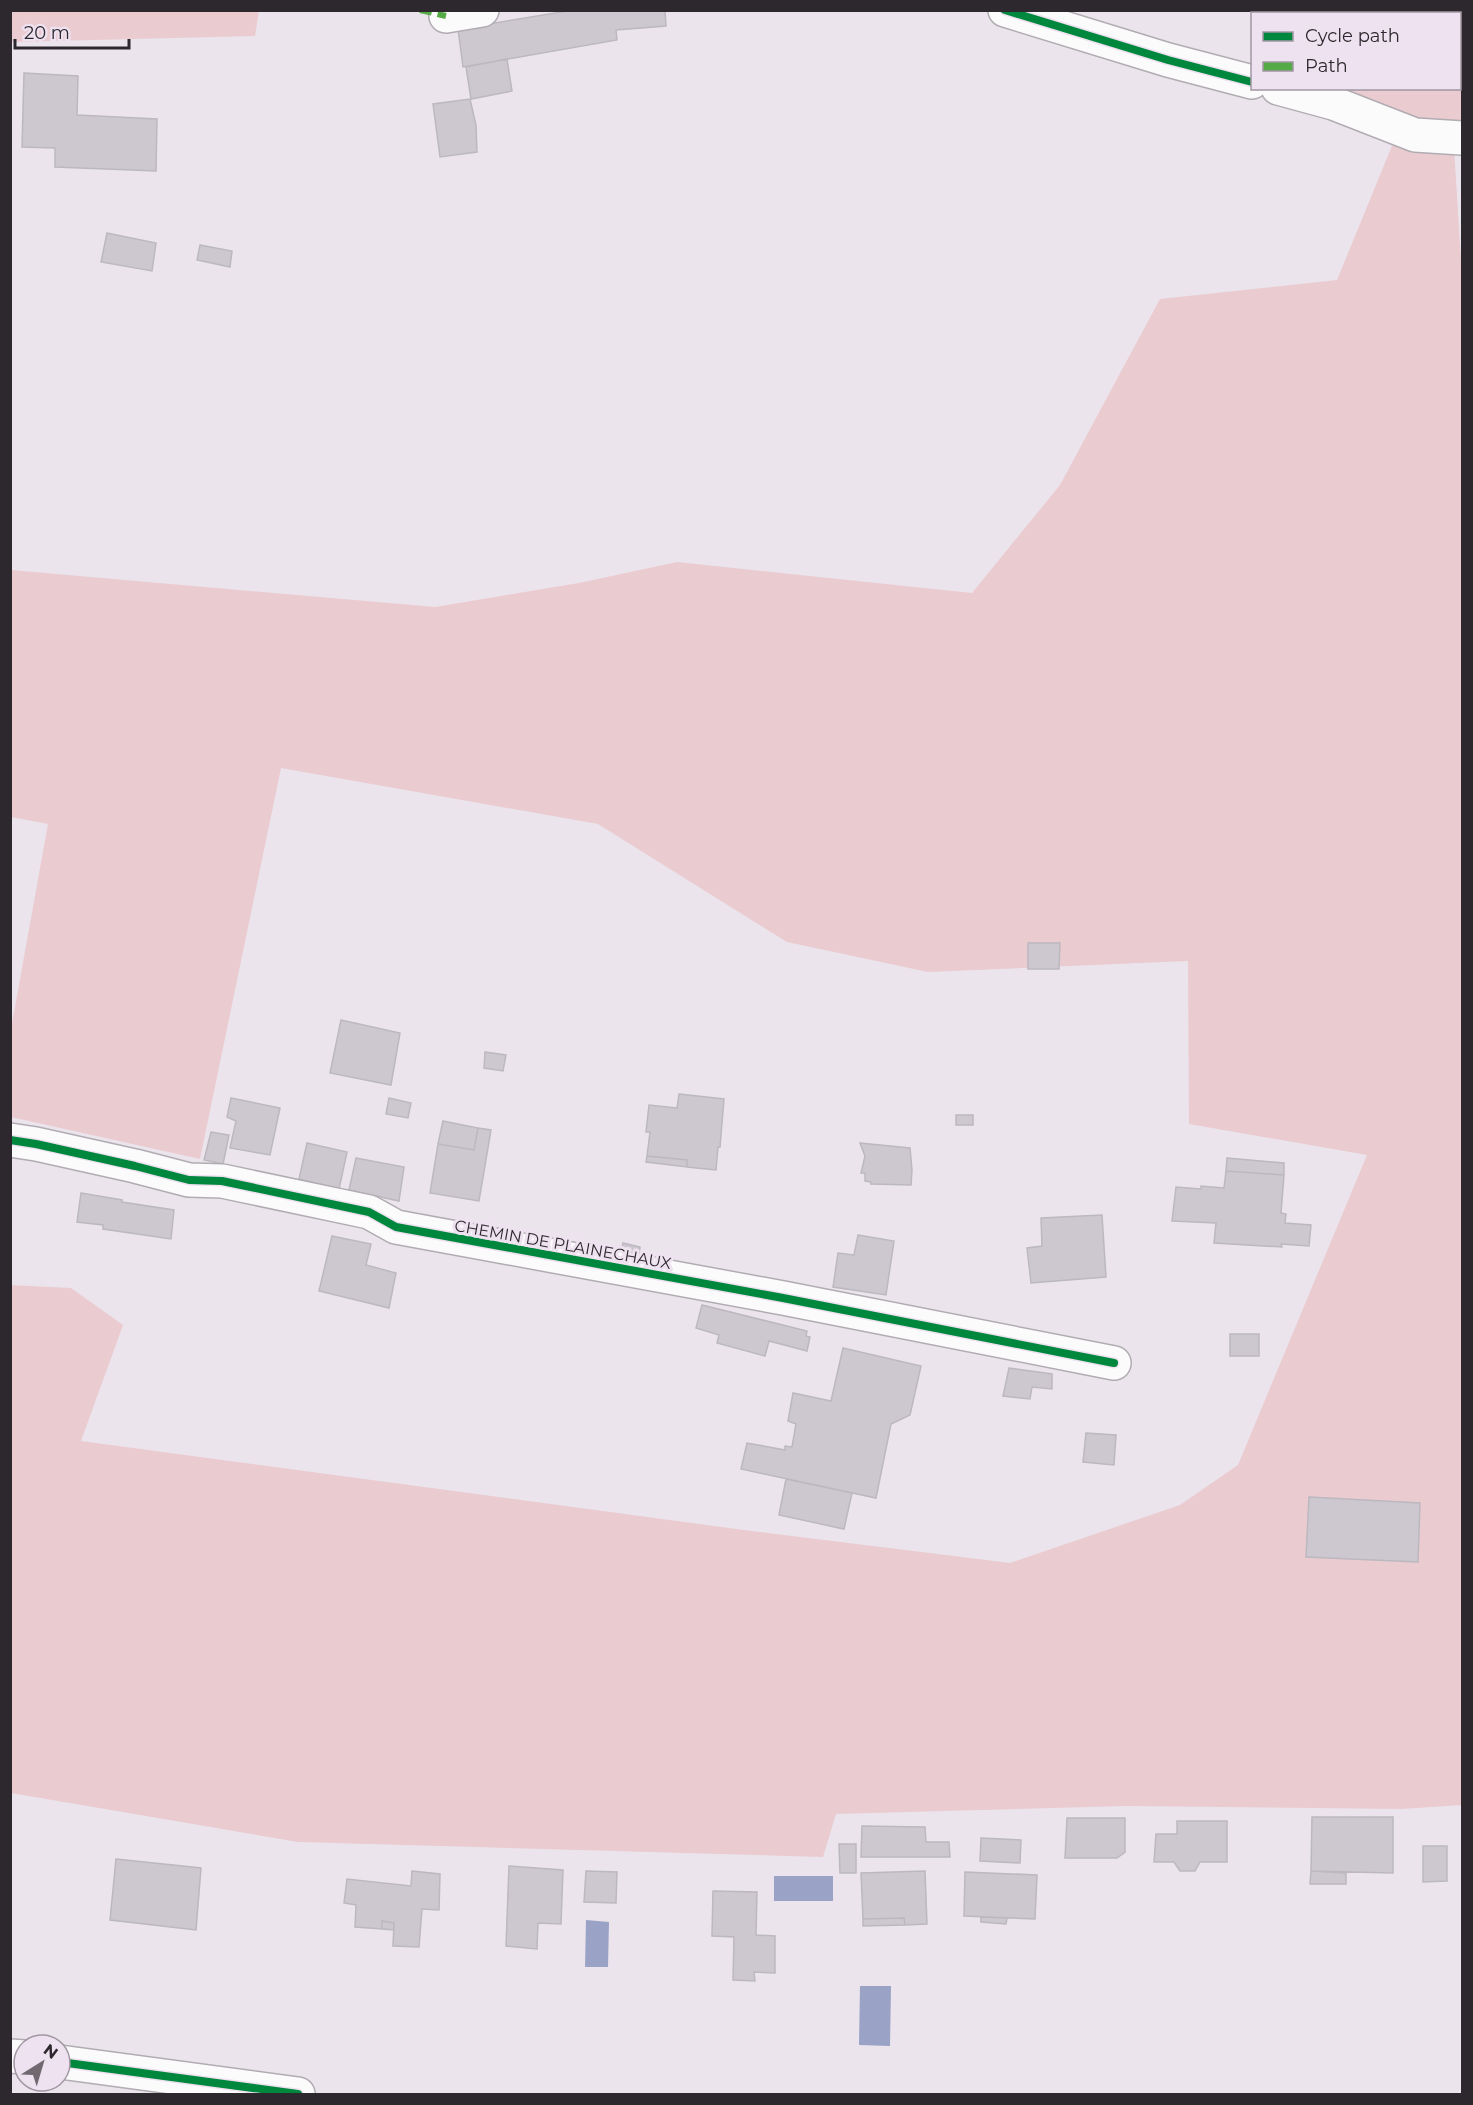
<svg xmlns="http://www.w3.org/2000/svg" width="1473" height="2105" viewBox="0 0 1473 2105" font-family="Montserrat,sans-serif">
  <style>
    .green { fill: #eacbd0 }
    .water { fill: #9aa2c6 }
    .building { fill: #cdc8cf; stroke: #bcb8bf; stroke-width: 1.5 }
    .lines { fill: none; stroke-linecap: round; stroke-linejoin: round }
    .minor-casing { stroke: #b1acb2; stroke-width: 36 }
    .minor { stroke: #fcfbfc; stroke-width: 33 }
    .quiet { stroke: #54aa44; stroke-width: 6; stroke-dasharray: 12 6; stroke-linecap: butt }
    .cycleway-casing { stroke: #eee1f0; stroke-width: 11 }
    .cycleway { stroke: #00873e; stroke-width: 8 }
    .labels { text-anchor: middle; stroke-width: 6; stroke-linejoin: round; paint-order: stroke }
    .street-label { font-size: 16px; fill: #2d282d; stroke: #eee1f0 }
  </style>
  <rect width="100%" height="100%" fill="#ebe4ec"/>
  <path class="green" d="M 10,11 L 11,10 L 259,11 L 255,36 L 11,42 Z
    M 1310,11 L 1462,11 L 1462,130 L 1453,131 L 1462,277 L 1462,1805 L 1402,1809 L 1125,1806 L 836,1814 L 823,1857 L 298,1842 L 11,1793 L 10,1285 L 71,1288 L 123,1325 L 81,1441 L 744,1530 L 1010,1563 L 1180,1505 L 1238,1465 L 1367,1155 L 1189,1124 L 1188,961 L 928,972 L 787,942 L 598,824 L 281,768 L 200,1159 L 11,1117 L 11,1029 L 48,824 L 11,817 L 11,570 L 435,607 L 579,583 L 677,562 L 972,593 L 1060,485 L 1160,299 L 1337,280 L 1405,114 L 1329,89 L 1460,88 L 1460,14 L 1309,13 Z"/>
  <path class="water" d="M 774,1876 L 833,1876 L 833,1901 L 774,1901 Z
    M 586,1920 L 609,1922 L 608,1967 L 585,1967 Z
    M 860,1986 L 891,1986 L 890,2046 L 859,2045 Z"/>
  <path class="building" d="M 573,10 L 665,10 L 666,26 L 616,30 L 617,40 L 463,67 L 458,29 Z
    M 507,59 L 512,91 L 471,99 L 466,67 Z
    M 24,73 L 78,76 L 77,115 L 157,119 L 156,171 L 55,167 L 55,148 L 22,147 Z
    M 470,99 L 476,125 L 477,152 L 440,157 L 433,104 Z
    M 107,233 L 156,243 L 152,271 L 101,262 Z
    M 200,245 L 232,251 L 230,267 L 197,260 Z
    M 1028,943 L 1060,943 L 1059,969 L 1028,969 Z
    M 341,1020 L 400,1033 L 391,1085 L 330,1073 Z
    M 485,1052 L 506,1055 L 503,1071 L 484,1068 Z
    M 679,1094 L 724,1099 L 720,1147 L 718,1147 L 716,1170 L 687,1167 L 687,1160 L 647,1156 L 650,1132 L 646,1132 L 649,1105 L 677,1108 Z
    M 231,1098 L 280,1108 L 270,1155 L 230,1148 L 236,1121 L 227,1117 Z
    M 389,1098 L 411,1103 L 408,1118 L 386,1114 Z
    M 956,1115 L 973,1115 L 973,1125 L 956,1125 Z
    M 443,1121 L 478,1128 L 474,1150 L 438,1144 Z
    M 478,1128 L 491,1130 L 479,1201 L 430,1193 L 438,1144 L 474,1150 Z
    M 211,1132 L 229,1135 L 223,1164 L 204,1160 Z
    M 307,1143 L 347,1152 L 339,1189 L 299,1179 Z
    M 860,1143 L 910,1148 L 912,1170 L 911,1185 L 871,1184 L 871,1182 L 865,1181 L 865,1173 L 861,1173 L 865,1156 Z
    M 647,1156 L 687,1160 L 687,1167 L 646,1162 Z
    M 356,1158 L 404,1167 L 399,1201 L 349,1190 Z
    M 1227,1158 L 1284,1163 L 1284,1175 L 1226,1171 Z
    M 1226,1171 L 1284,1175 L 1281,1213 L 1286,1214 L 1285,1223 L 1311,1225 L 1309,1246 L 1281,1244 L 1282,1247 L 1214,1243 L 1216,1223 L 1172,1221 L 1176,1187 L 1201,1189 L 1201,1186 L 1224,1188 Z
    M 81,1193 L 122,1200 L 122,1202 L 174,1210 L 171,1239 L 103,1229 L 103,1225 L 77,1222 Z
    M 1102,1215 L 1106,1277 L 1031,1283 L 1027,1248 L 1042,1246 L 1041,1218 Z
    M 858,1235 L 894,1241 L 886,1295 L 833,1287 L 838,1253 L 854,1255 Z
    M 332,1236 L 371,1244 L 366,1265 L 396,1273 L 389,1308 L 319,1291 Z
    M 623,1243 L 640,1247 L 638,1261 L 620,1257 Z
    M 702,1305 L 807,1331 L 806,1336 L 810,1337 L 807,1351 L 769,1341 L 765,1356 L 717,1343 L 719,1335 L 696,1328 Z
    M 1230,1334 L 1259,1334 L 1259,1356 L 1230,1356 Z
    M 843,1348 L 921,1366 L 910,1415 L 891,1424 L 876,1498 L 741,1469 L 747,1443 L 785,1450 L 785,1446 L 792,1447 L 796,1424 L 788,1421 L 793,1393 L 831,1401 Z
    M 1009,1368 L 1052,1374 L 1052,1389 L 1032,1387 L 1030,1399 L 1003,1396 Z
    M 1086,1433 L 1116,1435 L 1114,1465 L 1083,1462 Z
    M 786,1479 L 852,1493 L 844,1529 L 779,1515 Z
    M 1309,1497 L 1420,1503 L 1418,1562 L 1306,1557 Z
    M 1312,1817 L 1393,1817 L 1393,1873 L 1311,1871 Z
    M 1067,1818 L 1125,1818 L 1125,1852 L 1117,1858 L 1065,1858 Z
    M 1177,1821 L 1227,1821 L 1227,1862 L 1200,1862 L 1195,1871 L 1180,1871 L 1174,1862 L 1154,1862 L 1156,1834 L 1177,1834 Z
    M 862,1826 L 925,1827 L 926,1842 L 949,1842 L 950,1857 L 861,1857 Z
    M 981,1838 L 1021,1840 L 1020,1863 L 980,1861 Z
    M 839,1844 L 856,1844 L 856,1873 L 840,1873 Z
    M 1423,1846 L 1447,1846 L 1447,1881 L 1423,1882 Z
    M 116,1859 L 201,1868 L 196,1930 L 110,1920 Z
    M 509,1866 L 563,1870 L 561,1924 L 538,1923 L 537,1949 L 506,1946 Z
    M 412,1871 L 440,1874 L 439,1910 L 422,1909 L 419,1947 L 393,1946 L 394,1923 L 382,1921 L 382,1929 L 355,1927 L 356,1905 L 344,1903 L 347,1879 L 411,1886 Z
    M 586,1871 L 617,1872 L 616,1903 L 584,1902 Z
    M 925,1871 L 927,1924 L 905,1925 L 904,1918 L 863,1919 L 861,1873 Z
    M 1311,1871 L 1346,1873 L 1346,1884 L 1310,1884 Z
    M 965,1872 L 1037,1875 L 1035,1919 L 964,1916 Z
    M 713,1891 L 757,1892 L 756,1935 L 775,1936 L 775,1973 L 754,1972 L 755,1981 L 733,1980 L 734,1937 L 712,1936 Z
    M 981,1917 L 1007,1918 L 1006,1924 L 981,1922 Z
    M 904,1918 L 905,1925 L 863,1926 L 863,1919 Z
    M 382,1921 L 394,1923 L 394,1930 L 382,1929 Z"/>
  <g class="lines">
    <g class="minor-casing">
      <path id="minor" d="M 1005,10 L 1168,60 L 1252,82
        M 446,16 L 482,10
        M 1278,88 L 1333,103 L 1415,135 L 1462,138
        M 10,1140 L 36,1144 L 135,1166 L 189,1180 L 222,1181 L 369,1212 L 396,1227 L 783,1298 L 1114,1363
        M 10,2056 L 24,2057
        M 60,2062 L 298,2094"/>
    </g>
    <use href="#minor" class="minor"/>
    <path class="quiet" d="M 420,10 L 446,16"/>
    <g class="cycleway-casing">
      <path id="cycleway" d="M 1005,10 L 1168,60 L 1252,82
        M 10,1140 L 36,1144 L 135,1166 L 189,1180 L 222,1181 L 369,1212 L 396,1227 L 783,1298 L 1114,1363
        M 60,2062 L 298,2094"/>
    </g>
    <use href="#cycleway" class="cycleway"/>
  </g>
  <g class="labels">
    <g class="street-label">
      <text transform="translate(563 1244) rotate(10)" y="6">CHEMIN DE PLAINECHAUX</text>
    </g>
  </g>
  <rect width="1473" height="2105" fill="none" stroke="#2d282d" stroke-width="24"/>
  <rect x="1251" y="12" width="210" height="78" fill="#eee1f0" stroke="#a197a2" stroke-width="1.5"/>
  <rect x="1263" y="32" width="30" height="9" fill="#00873e" stroke="#a197a2" stroke-width="1.5"/>
  <text x="1305" y="42" font-size="18" fill="#2d282d">Cycle path</text>
  <rect x="1263" y="62" width="30" height="9" fill="#54aa44" stroke="#a197a2" stroke-width="1.5"/>
  <text x="1305" y="72" font-size="18" fill="#2d282d">Path</text>
  <g transform="translate(42 2063) rotate(37)"><circle r="28" fill="#eee1f0" stroke="#a197a2" stroke-width="1.5"/>
  <path d="M0-4.5L10 22L0 15L-10 22Z" fill="#706a70"/>
  <text y="-9" font-size="16" font-weight="bold" text-anchor="middle" fill="#2d282d">N</text>
  </g>
  <path d="M15 39v9h114v-9" fill="none" stroke="#2d282d" stroke-width="3"/>
  <text x="24" y="39" font-size="18" fill="#2d282d" stroke="#eee1f0" stroke-width="4.5" paint-order="stroke">20 m</text>
</svg>
